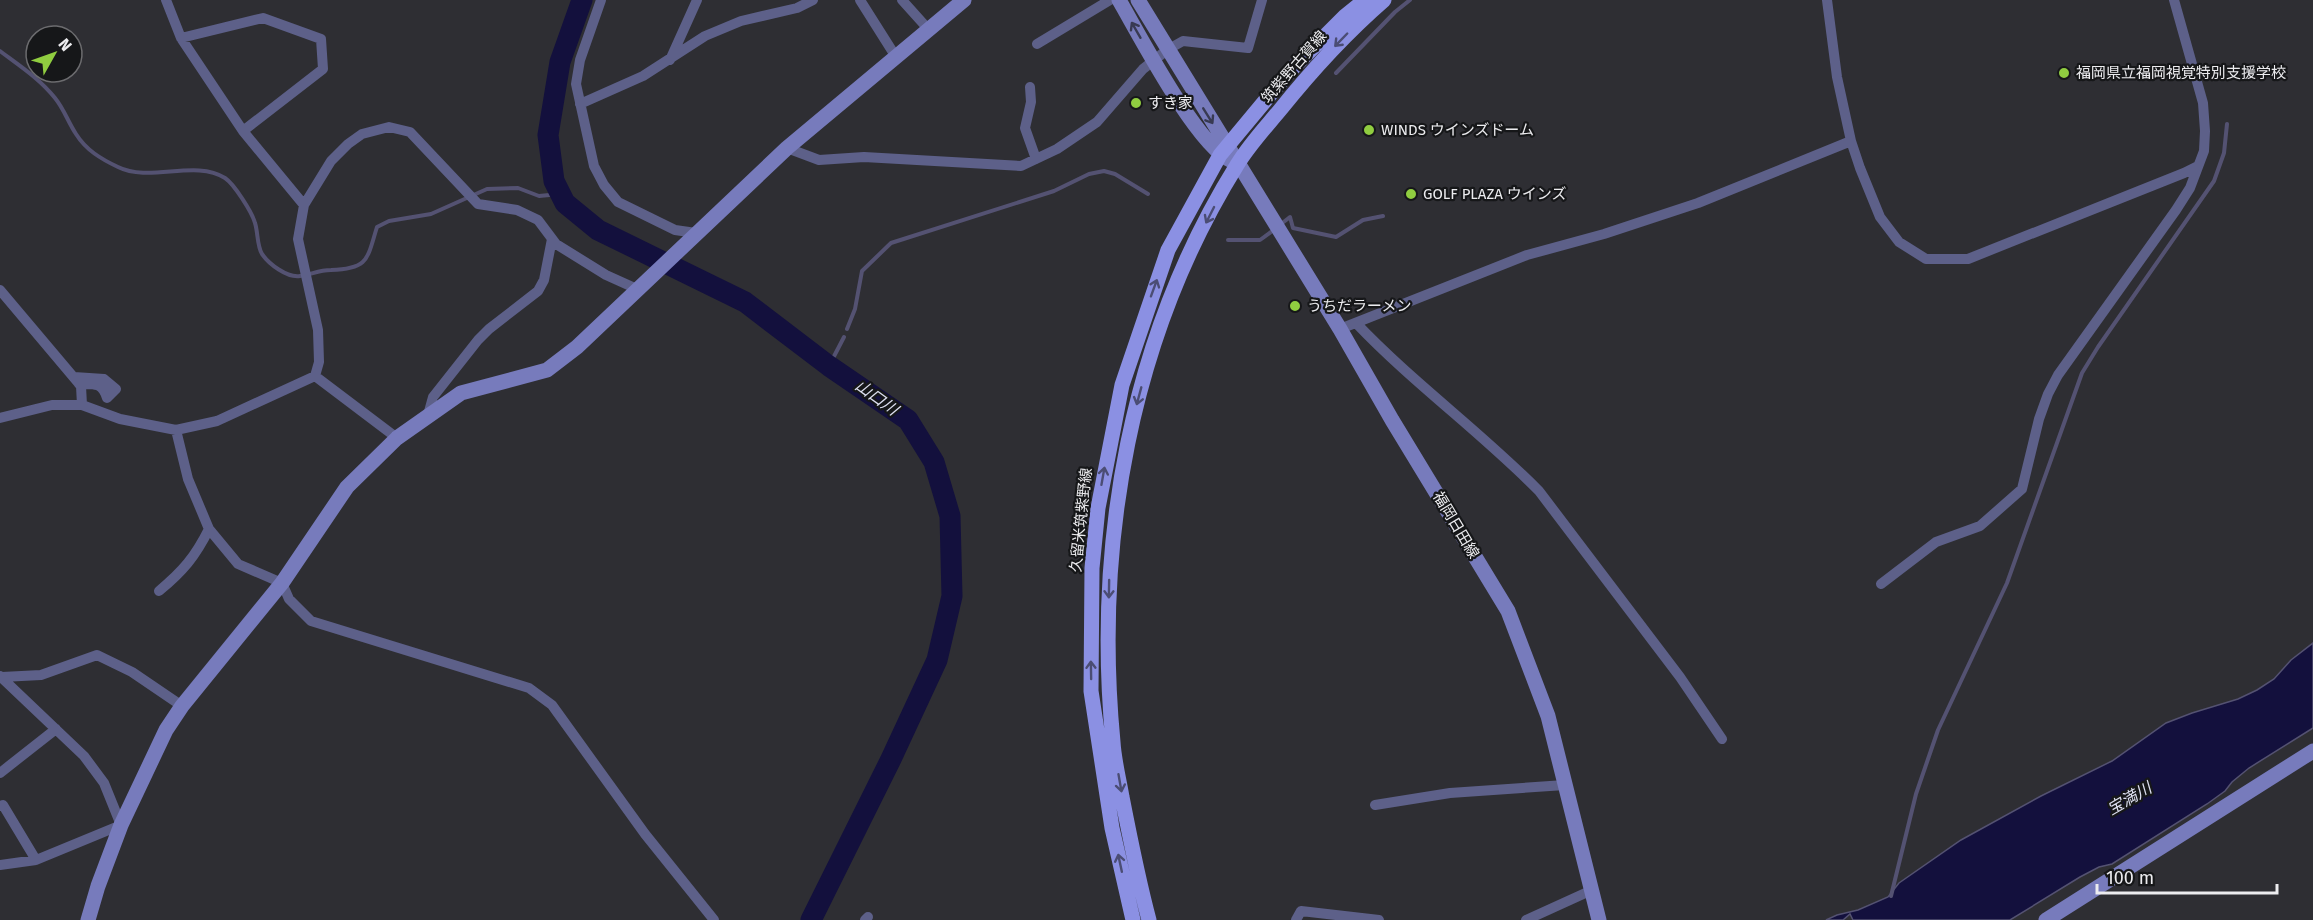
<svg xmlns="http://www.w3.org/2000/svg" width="2313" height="920" viewBox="0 0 2313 920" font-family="'Fira Sans','Noto Sans JP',sans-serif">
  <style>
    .water { fill: #13103d; stroke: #545272; stroke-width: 1.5 }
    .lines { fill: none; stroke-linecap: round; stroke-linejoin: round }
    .stream { stroke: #545272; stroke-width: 4 }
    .river { stroke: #13103d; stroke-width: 21 }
    .street { stroke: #5d6089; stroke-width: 10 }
    .secondary { stroke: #777bbc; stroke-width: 15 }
    .primary { stroke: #8b90e3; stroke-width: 15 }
    .oneway { stroke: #383a52 }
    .oneway2 { stroke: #4b4d74 }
    .poi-dot { fill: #90cd40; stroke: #161719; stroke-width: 2 }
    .labels { text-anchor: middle; stroke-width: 4.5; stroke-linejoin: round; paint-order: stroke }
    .street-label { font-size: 15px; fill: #ececef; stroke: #161719 }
    .poi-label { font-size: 15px; fill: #ececef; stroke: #161719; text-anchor: start }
    .water-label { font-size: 16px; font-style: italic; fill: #dee0f1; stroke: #161719 }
  </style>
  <rect width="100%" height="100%" fill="#2e2e33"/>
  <path class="water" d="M 2313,643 L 2313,728 L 2249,768 L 2232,782 L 2225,791 L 2207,804 L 2112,864 L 2099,867 L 2080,877 L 2010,920 L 1853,920 L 1850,914 L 1843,920 L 1826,920 L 1837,915 L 1858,910 L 1888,897 L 1899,883 L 1961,840 L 2041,796 L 2112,761 L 2166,723 L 2192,713 L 2238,699 L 2257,690 L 2274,679 L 2291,660 Z"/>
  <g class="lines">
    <path class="stream" d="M 0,51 C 20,66 40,79 55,98 C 64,109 68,122 76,134 C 86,150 101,159 118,167 C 150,183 195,159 225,178 C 234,184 252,212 255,223 C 258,232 257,246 262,254 C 269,264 287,278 300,276 C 311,275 318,270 331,270 C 369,269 367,259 377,227 L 389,221 L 431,214 L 487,189 L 518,188 L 539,196 L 560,194
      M 1336,73 L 1395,12 L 1410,0
      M 1281,224 L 1290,217 L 1293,228 L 1336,237 L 1363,220 L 1383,216
      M 1228,240 L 1260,240 L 1275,229
      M 847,329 L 855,309 L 862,271 L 891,243 L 1054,191 L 1089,174 L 1104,171 L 1115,174 L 1148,194
      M 829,366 L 844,337
      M 1891,896 L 1916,794 L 1938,730 L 2007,583 L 2082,373 L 2098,347 L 2214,181 L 2224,153 L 2227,124"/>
    <path class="river" d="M 582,0 L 560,62 L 548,135 L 554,181 L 565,203 L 598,230 L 745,302 L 829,366 L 908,420 L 934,462 L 950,516 L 952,596 L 937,660 L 891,759 L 811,920"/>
    <path class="street" d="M 166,0 L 181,38 L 243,131 L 304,205
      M 601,0 L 580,60 L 576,84 L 594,166 L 604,185 L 618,202 L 675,230 L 696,233
      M 860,0 L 896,57
      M 902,0 L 929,30
      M 1827,0 L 1837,77 L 1851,141 L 1860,168 L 1880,217 L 1899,242 L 1926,259 L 1968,259 L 2184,173 L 2198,166
      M 181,38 L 263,18 L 321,39 L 323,69 L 243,131
      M 1037,44 L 1110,0
      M 670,60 L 697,0
      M 1030,87 L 1031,102 L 1025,128 L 1036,159
      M 580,104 L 643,76 L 705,36 L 741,21 L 797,8 L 813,0
      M 787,148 L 819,160 L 864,157 L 1021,166 L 1057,149 L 1097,122 L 1143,69 L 1167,50 L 1183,41 L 1248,48 L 1262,0
      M 0,290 L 81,386 L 82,405
      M 1356,323 C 1413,383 1481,432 1539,491 L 1680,677 L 1722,739
      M 1340,329 L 1527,255 L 1604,234 L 1698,203 L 1851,141
      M 315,376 L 397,438
      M 74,377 L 104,379 L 116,389 L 107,398 C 102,382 94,384 79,384
      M 428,415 L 433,397 L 478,340 L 489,329 L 538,291 L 544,280 L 552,239
      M 0,418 L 52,405 L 82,405 L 120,419 L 176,430 L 217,421 L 315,376 L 319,362 L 318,330 L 298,239 L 304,205 L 331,161 L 348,144 L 362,134 L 389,127 L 410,132 L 478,204 L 517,210 L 538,220 L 556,244 L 606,275 L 637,289
      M 176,430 L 188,479 L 209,529 L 238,564 L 282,583 L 289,599 L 311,621 L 529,688 L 552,705 L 645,834 L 714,920
      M 1881,584 L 1936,542 L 1980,526 L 2022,489 L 2039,419 L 2048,394 L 2058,375 L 2176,210 L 2190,188 L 2204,151 L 2205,131 L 2203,103 L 2174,0
      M 159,591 C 183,571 195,557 209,529
      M 0,676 L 84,756 L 104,783 L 121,825 L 36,860 L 0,865
      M 2,677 L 41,675 L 97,655 L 132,672 L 182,706
      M 0,773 L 56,729
      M 1375,805 L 1450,793 L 1565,785
      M 0,806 L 3,805 L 36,860
      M 865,920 L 868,917
      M 1296,920 L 1301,911 L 1379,920
      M 1526,920 L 1592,890"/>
    <path class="secondary" d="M 1119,0 C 1140,36 1196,144 1230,160
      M 1138,0 L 1340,329 L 1392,420 L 1508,611 L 1548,716 L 1599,920
      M 88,920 L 98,886 L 121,825 L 166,730 L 182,706 L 282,583 L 347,487 L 397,438 L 461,393 L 547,370 L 577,347 L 787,148 L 964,0
      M 2046,920 L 2313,751"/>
    <path class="primary" d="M 1133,920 L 1112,828 L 1091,691 L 1092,568 L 1098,508 L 1122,385 L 1168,250 L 1220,155 L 1289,72 L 1345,16 L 1365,0
      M 1149,920 C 1138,879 1130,838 1122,797 C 1119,779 1114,760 1113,742 C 1094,543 1130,337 1237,165 C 1249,145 1265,128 1280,110 C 1312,70 1346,33 1384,0"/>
  </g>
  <defs><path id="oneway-shaft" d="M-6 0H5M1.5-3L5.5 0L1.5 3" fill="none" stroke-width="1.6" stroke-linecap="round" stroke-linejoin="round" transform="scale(1.5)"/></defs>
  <g class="oneway">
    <use href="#oneway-shaft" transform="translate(1136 30) rotate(-120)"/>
    <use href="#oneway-shaft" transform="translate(1208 116) rotate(58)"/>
  </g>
  <g class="oneway2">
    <use href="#oneway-shaft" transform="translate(1341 40) rotate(134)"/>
    <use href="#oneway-shaft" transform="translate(1210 215) rotate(117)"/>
    <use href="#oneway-shaft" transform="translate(1154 288) rotate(-70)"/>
    <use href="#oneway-shaft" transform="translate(1139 396) rotate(105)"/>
    <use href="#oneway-shaft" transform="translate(1103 476) rotate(-80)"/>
    <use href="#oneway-shaft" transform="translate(1109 589) rotate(91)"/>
    <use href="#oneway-shaft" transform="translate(1091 670) rotate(-91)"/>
    <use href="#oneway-shaft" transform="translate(1120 783) rotate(80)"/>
    <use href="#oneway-shaft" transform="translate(1120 863) rotate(-102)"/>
  </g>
  <g class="poi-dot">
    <circle cx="2064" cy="73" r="6"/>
    <circle cx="1136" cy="103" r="6"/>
    <circle cx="1369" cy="130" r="6"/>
    <circle cx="1411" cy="194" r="6"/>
    <circle cx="1295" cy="306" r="6"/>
  </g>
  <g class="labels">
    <g class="street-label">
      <text transform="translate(1294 67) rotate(-49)" y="5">筑紫野古賀線</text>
      <text transform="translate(1081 520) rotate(-84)" y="5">久留米筑紫野線</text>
      <text transform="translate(1456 525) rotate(59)" y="5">福岡日田線</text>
    </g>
    <g class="poi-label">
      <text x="2076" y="78">福岡県立福岡視覚特別支援学校</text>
      <text x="1148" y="108">すき家</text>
      <text x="1381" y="135">WINDS ウインズドーム</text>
      <text x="1423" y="199">GOLF PLAZA ウインズ</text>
      <text x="1307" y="311">うちだラーメン</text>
    </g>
    <g class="water-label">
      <text transform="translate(877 397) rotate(36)" y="6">山口川</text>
      <text transform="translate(2129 798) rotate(-30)" y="6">宝満川</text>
    </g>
  </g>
  <g transform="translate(54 54) rotate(50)"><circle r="28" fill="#161719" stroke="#6c6c6f" stroke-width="1.5"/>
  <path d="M0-4.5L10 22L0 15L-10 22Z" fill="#90cd40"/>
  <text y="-9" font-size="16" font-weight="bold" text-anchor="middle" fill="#ececef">N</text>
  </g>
  <path d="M2097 884v9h180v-9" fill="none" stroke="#ececef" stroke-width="3"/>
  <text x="2106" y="884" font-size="18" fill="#ececef" stroke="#161719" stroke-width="4.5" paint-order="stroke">100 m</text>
</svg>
